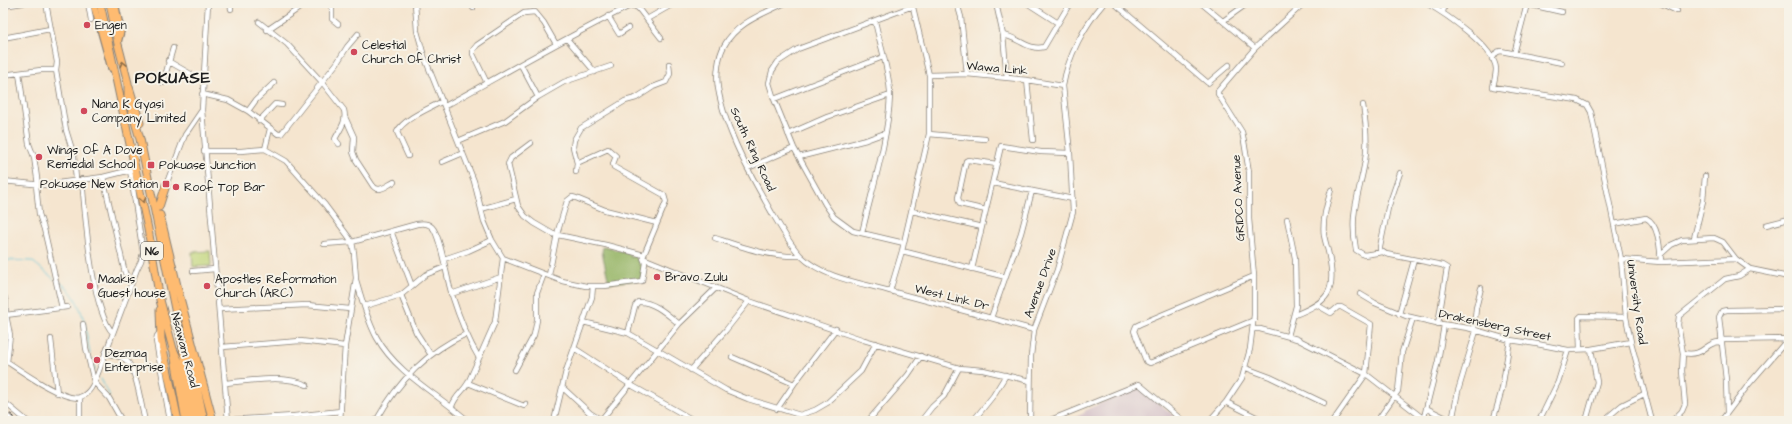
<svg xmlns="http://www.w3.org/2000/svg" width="1792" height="424" viewBox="0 0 1792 424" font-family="'Architects Daughter',sans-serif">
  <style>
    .industrial { fill: #d2bdc6 }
    .green { fill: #bfd477; stroke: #6e784a }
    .forest { fill: #97b668; stroke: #5a6942 }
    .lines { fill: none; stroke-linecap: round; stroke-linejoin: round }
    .stream { stroke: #5bc3d7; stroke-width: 1 }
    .minor-casing { stroke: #888076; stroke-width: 6 }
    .major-casing { stroke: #888076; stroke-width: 8 }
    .highway-casing { stroke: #888076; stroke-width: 9 }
    .minor { stroke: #fff; stroke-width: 4.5 }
    .major { stroke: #febb71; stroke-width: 5.5 }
    .highway { stroke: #febb71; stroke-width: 7 }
    .rail { stroke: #1c1c1c; stroke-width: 1; stroke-dasharray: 6 3; stroke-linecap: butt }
    .oneway { stroke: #8d6c46 }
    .poi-dot { fill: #d1495b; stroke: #f7f3e8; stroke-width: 1.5 }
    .labels { text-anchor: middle; stroke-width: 4; stroke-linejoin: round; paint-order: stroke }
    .shield { fill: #f7f3e8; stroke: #5e5c59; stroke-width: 1 }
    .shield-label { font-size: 11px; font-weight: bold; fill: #1c1c1c }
    .poi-label { font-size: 12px; fill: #1c1c1c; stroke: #f7f3e8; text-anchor: start }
    .street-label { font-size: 12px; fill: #1c1c1c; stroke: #f7f3e8 }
    .district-label { font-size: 16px; font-weight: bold; letter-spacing: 1px; fill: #1c1c1c; stroke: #f7f3e8 }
  </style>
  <rect width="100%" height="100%" fill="#f7f3e8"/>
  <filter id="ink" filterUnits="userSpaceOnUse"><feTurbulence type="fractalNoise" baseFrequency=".025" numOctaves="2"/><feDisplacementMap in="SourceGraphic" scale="8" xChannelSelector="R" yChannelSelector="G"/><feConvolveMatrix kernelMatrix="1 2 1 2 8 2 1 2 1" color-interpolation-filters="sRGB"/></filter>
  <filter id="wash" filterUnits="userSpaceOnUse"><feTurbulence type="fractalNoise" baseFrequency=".012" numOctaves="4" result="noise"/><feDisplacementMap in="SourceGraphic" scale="16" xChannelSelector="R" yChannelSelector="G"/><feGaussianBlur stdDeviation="0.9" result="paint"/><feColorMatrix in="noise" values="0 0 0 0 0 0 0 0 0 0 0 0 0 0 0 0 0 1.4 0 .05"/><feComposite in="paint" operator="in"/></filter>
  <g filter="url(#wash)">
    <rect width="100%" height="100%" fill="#f5e5cf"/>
    <path class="industrial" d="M 1139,386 L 1180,421 L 1068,421 L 1084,413 L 1086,410 Z"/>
    <path class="green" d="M 210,251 L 211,266 L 193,267 L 192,252 Z"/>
    <path class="forest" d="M 603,247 L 628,252 L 631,257 L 635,255 L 643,268 L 641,280 L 609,283 L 602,252 Z"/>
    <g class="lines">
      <path class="stream" d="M 3,260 L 32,261 L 54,279
        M 58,281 C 84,297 85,328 90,354
        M 91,359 L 95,370
        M 101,379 L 110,396"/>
    </g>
  </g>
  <g filter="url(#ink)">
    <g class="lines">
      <g class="minor-casing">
        <path id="minor" d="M 46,3 L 57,62 L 56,70 L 66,130 L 74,156 L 76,179
          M 88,3 L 91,20
          M 208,3 L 202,110 L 228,421
          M 230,3 L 231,9
          M 329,3 L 332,8 L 332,19 L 338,24
          M 415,3 L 417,31 L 424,56 L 474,181 L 484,221 L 492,240 L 503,258 L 562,281 L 586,286 L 604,286 L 642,281 L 645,263 L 643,258 L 749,301 L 864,340 L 959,368 L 983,370 L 1030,381
          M 471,3 L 473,8
          M 785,3 C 763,14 736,23 724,46 C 718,57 716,75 718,88 C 725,130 751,176 772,213 C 781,227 789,244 801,256 C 823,278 861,283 890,291
          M 912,3 L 929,75 L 929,134 L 902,251 L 890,291 L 991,318 L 1021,233 L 1032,191
          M 957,3 L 961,17 L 967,74
          M 996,3 L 1003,35 L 1007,78
          M 1027,3 L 1058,23
          M 1114,3 L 1208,83 L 1229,65
          M 1201,3 L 1255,48
          M 1426,3 C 1444,13 1495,47 1496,69 C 1496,75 1494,82 1493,87 L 1577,100 L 1587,105 L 1591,112 L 1621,259 L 1626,317 L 1631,342 L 1652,421
          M 1660,3 L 1677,11
          M 3,6 L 23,3
          M 1443,12 L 1445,3
          M 608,16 L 619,34 L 628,28
          M 647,19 L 675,3
          M 1223,21 L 1248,3
          M 259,22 L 287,44 L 322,82 L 344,110 C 347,122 340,129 335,139 L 339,144
          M 267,30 L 298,9 L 303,3
          M 1003,35 C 1018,37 1028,51 1044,47 L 1070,3
          M 3,38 L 50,29
          M 567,39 L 595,72
          M 1514,54 L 1527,4 L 1562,12
          M 1492,59 L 1497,52 L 1501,51 L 1562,63
          M 168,61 L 203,81
          M 521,65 L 538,97
          M 19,73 L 29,144 L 34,157 L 38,185
          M 3,75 L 41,70 L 56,70
          M 929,75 L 967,74 L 1027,80 L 1063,86
          M 1027,80 L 1033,140
          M 163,83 L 173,48
          M 487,83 L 473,54 L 473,50 L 477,45 L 524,13 L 535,12 L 544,23 L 556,44
          M 202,94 L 228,100 L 248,111 L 278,134 L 281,134 L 337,63 L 347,47 L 358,34
          M 774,99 L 883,57
          M 1363,105 C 1366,123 1368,143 1365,161 C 1359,196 1349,213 1356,250 L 1364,255 L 1383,252
          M 445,106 C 507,72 568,36 632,5 L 638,8 L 661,38
          M 248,111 L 256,100 L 274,83
          M 345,117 L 354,137 L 353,152 L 356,160 L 373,186 C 379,193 386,186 394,182
          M 259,121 L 275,104 L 282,105
          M 788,134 L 827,117 L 890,95
          M 929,134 L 985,139
          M 458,141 L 505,121 L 538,97 L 564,82 L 611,66
          M 531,143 L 511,158 L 508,164 L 518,206 L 525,216 L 534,223 L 553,234 L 606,245 L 644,255
          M 265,149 L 270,129
          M 204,151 L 241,151 L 265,149 L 286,161 L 325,205 L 348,236 L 352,242 L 354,253 L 356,278 L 345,346 L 340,421
          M 408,156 L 397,132 C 403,119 430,108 443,101
          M 799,157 L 866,140 L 885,133
          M 442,162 L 463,153
          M 577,163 L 608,149 L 616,156 L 613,164 L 614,167 L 664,195 L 666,202 L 643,257
          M 748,168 L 794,148
          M 576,172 L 577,163 L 573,147 L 574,140 L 581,128 L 625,101 L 636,98 L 653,87 L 666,82 L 670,74 L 669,64
          M 1400,173 L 1388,208 L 1380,247 L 1380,250 L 1386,254 L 1442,265 L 1447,268 L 1438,324
          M 103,177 L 125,273 L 131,282
          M 82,179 C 85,212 91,310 113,333
          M 3,181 L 43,185 L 103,177 L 131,170
          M 993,183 L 1073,199
          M 36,185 L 39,214 L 44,229 L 62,308
          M 166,185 L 185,135 L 202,110
          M 481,209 L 516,199
          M 986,210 L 960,204 L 958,198 L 966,161 L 968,160 L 997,164
          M 912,211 L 982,227
          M 1287,219 L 1295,258 L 1296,306 L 1288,336
          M 1614,224 L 1646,218 C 1659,224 1660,249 1661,262
          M 1766,225 L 1789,219
          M 391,231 L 412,286
          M 862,233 C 872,189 888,141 890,96 C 891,77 879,41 875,21
          M 715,238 C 745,248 769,257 801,256
          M 1694,238 L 1703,201 L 1705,176
          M 904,243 L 853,231 L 834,217 L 825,204 L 794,148 L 774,99 L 769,83 L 772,71 L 778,62 L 798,49 L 913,6
          M 324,244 L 352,242 L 417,224 C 422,223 428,223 432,227 C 441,236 447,281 452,295 C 459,317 467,338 479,358
          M 902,251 L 1006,277
          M 1660,255 L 1671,245 L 1682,240 L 1714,238 L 1723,242 L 1736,259 L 1750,269 L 1789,277
          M 444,259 L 468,251 L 492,240
          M 1621,259 L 1661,262 L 1736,259
          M 972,269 L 1001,146 L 1041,152 L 1070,153
          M 193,271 L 215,269
          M 549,275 L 557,234 L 567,201 L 572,197 L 576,198 L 605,210 L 657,223
          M 356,280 C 362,299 367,320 377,338 C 397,374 438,394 468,421
          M 3,292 L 6,302 L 6,315 L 67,307
          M 451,294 L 501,277
          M 1360,294 L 1375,303 L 1406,316 L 1441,324 L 1468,328 L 1510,340 L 1537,344 L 1568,350 L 1591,349 L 1631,342
          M 401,295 L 416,332 L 431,355
          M 1317,305 L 1331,313 L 1338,307 L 1341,307 L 1371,324 L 1366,374 L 1333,421
          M 365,306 L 401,295 L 425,275 L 445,267
          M 219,309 L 307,305 L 350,309
          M 3,313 L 6,315 L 10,335 L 7,362
          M 1399,314 L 1414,260
          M 1295,315 C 1327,302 1337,293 1329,256 C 1328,249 1325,242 1324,235 C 1322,220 1327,204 1331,190
          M 991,318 L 1034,330
          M 1254,320 L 1150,363 L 1146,361 L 1134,331 L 1136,326 L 1140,324 L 1254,276
          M 583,322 L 628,333 L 726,390 L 748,399 L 800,415 L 815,410 L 827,403 L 861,371 L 876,343
          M 83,324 L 86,348 L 94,382 L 109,398 L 122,421
          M 1253,329 L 1260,329 L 1297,339 L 1366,374 L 1424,419
          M 1474,330 L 1476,308 L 1481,288
          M 160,332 L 157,336 L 156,341 L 170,421
          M 628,333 L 635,306 L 638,302 C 654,301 668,315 679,324
          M 51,339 L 57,393
          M 1721,340 L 1788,339
          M 222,347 L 300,341 L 345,346
          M 574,348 L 631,385 L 695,421
          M 1580,349 L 1579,318 L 1581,316 L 1626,317
          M 105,353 C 112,355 121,356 126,360 C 137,370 141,406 145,421
          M 1683,353 C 1705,357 1704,343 1719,342 L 1722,344
          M 732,357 L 794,384
          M 3,359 C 17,368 65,403 80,397 C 90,394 94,383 98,373 L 137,269 L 141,261 L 143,253 L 130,170
          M 1246,368 L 1270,377 L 1324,403
          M 515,370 L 534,335 L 537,320 L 537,293 L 544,274
          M 691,370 L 726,330 L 749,301
          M 225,383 C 252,381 282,374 307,385
          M 468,383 L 524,406 L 526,404
          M 562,387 L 590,413 L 603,421
          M 3,401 L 27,421
          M 1226,402 L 1264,421
          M 452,406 C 456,395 462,393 468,383 L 495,322 L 503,258
          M 1426,408 L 1452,421 L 1458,391 L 1476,331
          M 777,409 L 794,384 L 836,329
          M 1727,412 L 1726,380 L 1719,317 L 1722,311 L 1727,310 L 1789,309
          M 3,413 L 13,421
          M 1609,416 L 1622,405 L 1644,394
          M 228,420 L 294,416 L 341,411
          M 601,420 L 679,324 L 716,288
          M 80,421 L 80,397
          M 376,421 C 397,383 426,352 466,334
          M 554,421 L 566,371 L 592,297 L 593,286
          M 868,421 L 908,375 L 921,356
          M 921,421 L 932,407 L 944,396 L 959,368
          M 973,421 L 993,396 L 1006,375
          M 1030,421 L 1031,356 L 1034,330 L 1057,270 L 1073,212 L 1070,153 L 1063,86 C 1068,56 1084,26 1104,3
          M 1048,421 L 1139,384 L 1183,421
          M 1209,421 L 1226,402 L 1242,378 L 1250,349 L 1254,315 L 1254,276 L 1249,219 L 1249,172 L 1244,141 L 1242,132 L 1218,94 L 1218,91 L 1255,48 L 1304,3
          M 1377,421 L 1398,391 L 1402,352 L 1413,318
          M 1423,421 L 1438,361 L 1444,325
          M 1493,421 L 1502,389 L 1510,340
          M 1539,421 L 1558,382 L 1568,350
          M 1586,421 L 1597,382 L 1591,349
          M 1672,421 L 1682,411 L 1685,404 L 1682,371 L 1683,353 L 1678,325 L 1679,316 L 1725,279 L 1739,276 L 1750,269
          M 1721,421 L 1749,384 L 1789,338"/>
      </g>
      <g class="major-casing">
        <path id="major" d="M 93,3 L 111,68
          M 115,3 L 121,31 L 118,42"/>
      </g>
      <g class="highway-casing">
        <path id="highway" d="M 100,3 L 148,229 L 160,300 L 173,349 L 179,362 L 191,421
          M 110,3 L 118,44 L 128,83 L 128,97 L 140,139 L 198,421
          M 129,87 L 140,123
          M 159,207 L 166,185
          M 160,215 L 180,298 L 213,421
          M 160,310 L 161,339 L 178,421
          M 188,345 L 204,421
          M 174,353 L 186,421"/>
      </g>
      <use href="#minor" class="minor"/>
      <use href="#major" class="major"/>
      <use href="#highway" class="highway"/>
      <path class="rail" d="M 3,408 L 19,421"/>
    </g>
    <defs><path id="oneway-chevron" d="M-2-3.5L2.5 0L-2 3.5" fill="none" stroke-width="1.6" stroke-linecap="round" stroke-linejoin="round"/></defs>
    <g class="oneway">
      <use href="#oneway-chevron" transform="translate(123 64) rotate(-103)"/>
      <use href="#oneway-chevron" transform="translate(143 200) rotate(79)"/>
    </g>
  </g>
  <g class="poi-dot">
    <circle cx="87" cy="25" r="4"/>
    <circle cx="354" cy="52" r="4"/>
    <circle cx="84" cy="111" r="4"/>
    <circle cx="39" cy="157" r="4"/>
    <rect x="147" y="161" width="8" height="8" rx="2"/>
    <rect x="162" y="180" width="8" height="8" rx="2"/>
    <circle cx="176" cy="187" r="4"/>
    <circle cx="657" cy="277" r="4"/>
    <circle cx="90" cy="286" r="4"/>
    <circle cx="207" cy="286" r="4"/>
    <circle cx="97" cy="360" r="4"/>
  </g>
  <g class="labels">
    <rect class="shield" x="141" y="242" width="22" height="18" rx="3"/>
    <g class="shield-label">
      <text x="152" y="255">N6</text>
    </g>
    <g class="poi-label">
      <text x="95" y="29">Engen</text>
      <text x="362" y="49">Celestial<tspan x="362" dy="14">Church Of Christ</tspan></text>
      <text x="92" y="108">Nana K Gyasi<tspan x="92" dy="14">Company Limited</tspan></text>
      <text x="47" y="154">Wings Of A Dove<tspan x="47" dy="14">Remedial School</tspan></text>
      <text x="159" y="169">Pokuase Junction</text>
      <text x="158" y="188" text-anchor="end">Pokuase New Station</text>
      <text x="184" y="191">Roof Top Bar</text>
      <text x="665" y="281">Bravo Zulu</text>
      <text x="98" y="283">Maakis<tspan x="98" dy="14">Guest house</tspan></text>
      <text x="215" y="283">Apostles Reformation<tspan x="215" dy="14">Church (ARC)</tspan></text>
      <text x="105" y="357">Dezmaq<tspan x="105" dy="14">Enterprise</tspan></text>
    </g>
    <g class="street-label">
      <text transform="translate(997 68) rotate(5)" y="4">Wawa Link</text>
      <text transform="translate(753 149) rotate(65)" y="4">South Ring Road</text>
      <text transform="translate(1238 198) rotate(-93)" y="4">GRIDCO Avenue</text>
      <text transform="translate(1040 283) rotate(-70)" y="4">Avenue Drive</text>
      <text transform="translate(952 297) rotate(14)" y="4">West Link Dr</text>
      <text transform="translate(1637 302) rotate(82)" y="4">University Road</text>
      <text transform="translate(1495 325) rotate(12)" y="4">Drakensberg Street</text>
      <text transform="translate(185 350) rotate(75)" y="4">Nsawam Road</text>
    </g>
    <g class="district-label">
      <text x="173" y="83">POKUASE</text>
    </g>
  </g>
  <rect width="1792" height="424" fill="none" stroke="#f7f3e8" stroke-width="16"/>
</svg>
